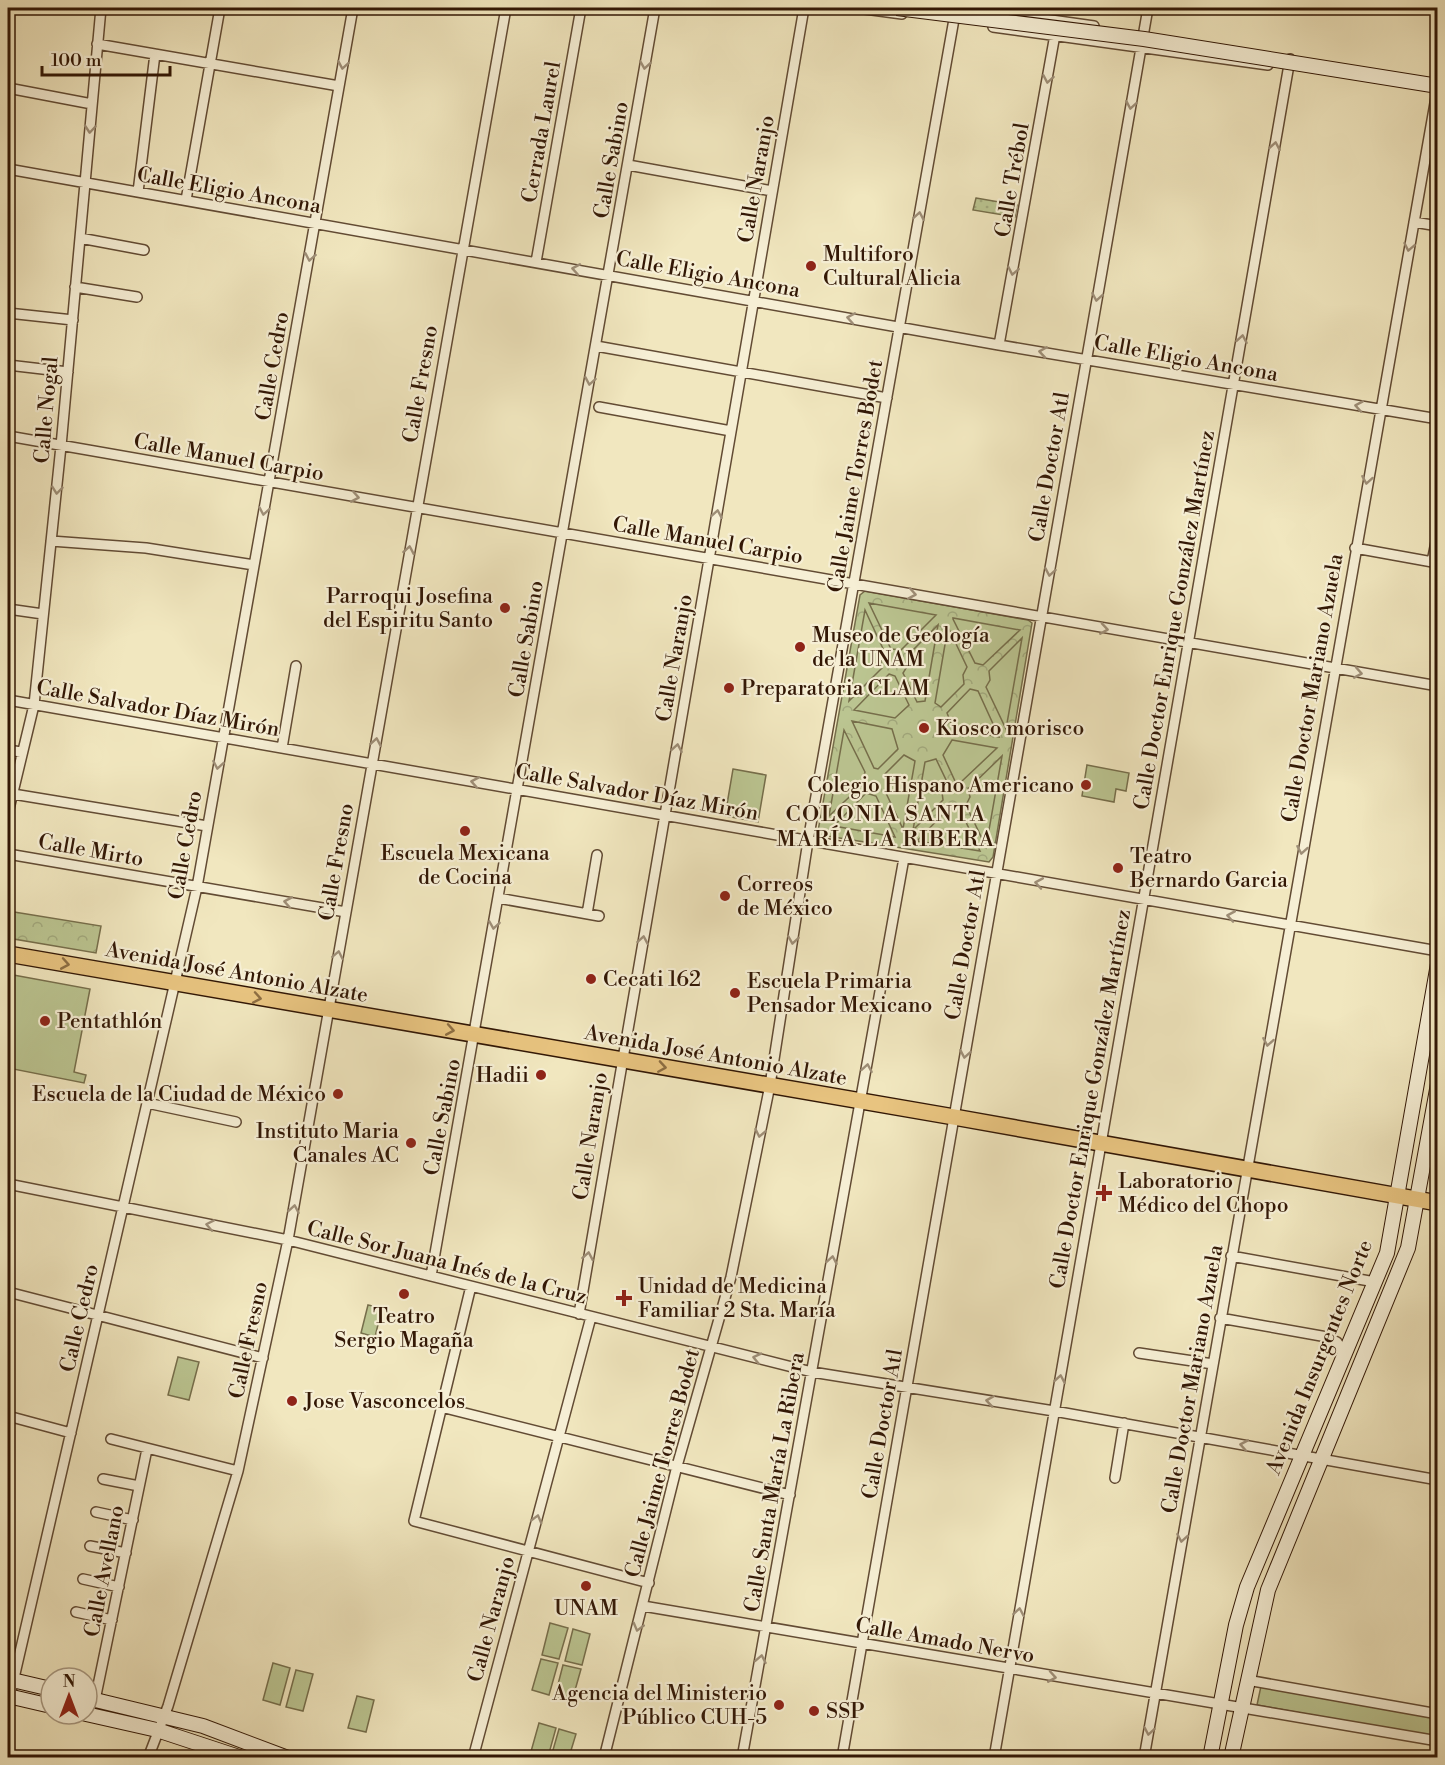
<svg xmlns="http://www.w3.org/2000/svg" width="1445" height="1765" viewBox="0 0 1445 1765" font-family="'Libre Bodoni',serif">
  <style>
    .grass { fill: url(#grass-dots); stroke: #766e4b; stroke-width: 1.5 }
    .park { fill: url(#park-crowns); stroke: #766e4b; stroke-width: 1.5 }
    .garden { fill: #bbc591; stroke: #766e4b; stroke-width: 1.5 }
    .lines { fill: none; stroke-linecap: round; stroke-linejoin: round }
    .minor-casing { stroke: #624b34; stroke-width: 12 }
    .secondary-casing { stroke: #321705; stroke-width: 16 }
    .primary-casing { stroke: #321705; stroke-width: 18 }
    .minor { stroke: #f6efd5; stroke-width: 9 }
    .secondary { stroke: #f6efd5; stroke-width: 14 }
    .primary { stroke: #e8c480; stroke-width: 15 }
    .secondary-bridge-casing { stroke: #321705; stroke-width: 16; stroke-linecap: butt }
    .secondary-bridge { stroke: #f6efd5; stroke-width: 14 }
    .oneway { stroke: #9e8e77 }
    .oneway2 { stroke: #8d6e42 }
    .poi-dot { fill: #8f2418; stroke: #f6efd5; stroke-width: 2 }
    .labels { text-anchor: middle; stroke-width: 4.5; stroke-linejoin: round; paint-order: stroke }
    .street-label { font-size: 21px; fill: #321705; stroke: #f6efd5 }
    .poi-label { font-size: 21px; fill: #321705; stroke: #f6efd5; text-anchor: start }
    .neighbourhood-label { font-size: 22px; letter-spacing: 1.5px; fill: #321705; stroke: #f6efd5 }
  </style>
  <defs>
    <pattern id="grass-dots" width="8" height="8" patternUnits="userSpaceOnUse" patternTransform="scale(1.5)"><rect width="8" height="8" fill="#bbc591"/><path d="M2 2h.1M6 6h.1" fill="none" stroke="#a1a87c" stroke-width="1.8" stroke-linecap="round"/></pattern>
    <pattern id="park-crowns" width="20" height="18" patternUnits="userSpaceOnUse" patternTransform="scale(1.5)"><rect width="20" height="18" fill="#bbc591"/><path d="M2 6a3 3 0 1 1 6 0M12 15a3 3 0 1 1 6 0" fill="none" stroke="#a1a87c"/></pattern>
  </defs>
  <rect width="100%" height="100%" fill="#f1e7bf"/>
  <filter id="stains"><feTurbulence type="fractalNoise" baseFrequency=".00333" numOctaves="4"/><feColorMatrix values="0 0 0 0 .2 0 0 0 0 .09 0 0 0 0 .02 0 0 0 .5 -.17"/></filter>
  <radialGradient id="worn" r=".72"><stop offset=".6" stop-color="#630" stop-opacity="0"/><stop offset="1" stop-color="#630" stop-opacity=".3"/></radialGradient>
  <path class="grass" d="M 976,198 L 1017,205 L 1015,217 L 973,210 Z"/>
  <path class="park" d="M 865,591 L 1028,620 L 1032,623 L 993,857 L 989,862 L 821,835 L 818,831 L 860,595 Z
    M 8,911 L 101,926 L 96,953 L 8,938 Z"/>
  <path class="garden" d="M 869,603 L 936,615 L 901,650 L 891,649 Z
    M 865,610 L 885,653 L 881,660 L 882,668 L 849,701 Z
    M 953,619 L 953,618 L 1020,630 L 983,665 L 975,663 Z
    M 938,625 L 925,701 L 917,702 L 903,673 L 908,665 L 907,656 Z
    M 948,627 L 967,667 L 963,675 L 964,684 L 941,707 L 935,703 Z
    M 1022,638 L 1006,729 L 986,687 L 990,680 L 989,671 Z
    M 889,674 L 895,676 L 909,705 L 895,718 L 854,710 Z
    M 970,689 L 978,691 L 999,737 L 953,728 L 947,713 Z
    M 852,721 L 892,729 L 898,749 L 878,769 L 874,768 Z
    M 844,730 L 865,772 L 861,786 L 829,816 Z
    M 952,740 L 997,748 L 961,782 L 955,781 L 943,755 Z
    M 904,755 L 915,761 L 903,829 L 885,791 L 888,781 L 885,774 Z
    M 1002,756 L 986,847 L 966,805 L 970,797 L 968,789 Z
    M 936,759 L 948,784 L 942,792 L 943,800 L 913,830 L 925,762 Z
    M 1087,765 L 1129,773 L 1126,791 L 1116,789 L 1114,802 L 1082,796 Z
    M 733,769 L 766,775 L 758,822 L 725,816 Z
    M 866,793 L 876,796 L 895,837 L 834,826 Z
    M 950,807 L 959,808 L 980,851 L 917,841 Z
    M 8,974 L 90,989 L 74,1072 L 86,1075 L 84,1083 L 8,1068 Z
    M 368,1305 L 382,1308 L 375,1337 L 361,1333 Z
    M 178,1357 L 199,1362 L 189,1400 L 168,1395 Z
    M 550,1623 L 568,1628 L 559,1659 L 542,1655 Z
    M 573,1629 L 590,1634 L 582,1665 L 565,1661 Z
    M 541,1659 L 558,1663 L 549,1695 L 532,1690 Z
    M 273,1663 L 290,1668 L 280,1705 L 263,1700 Z
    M 563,1665 L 581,1669 L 572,1701 L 555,1696 Z
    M 296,1670 L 313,1674 L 303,1711 L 286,1707 Z
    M 1261,1686 L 1437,1717 L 1437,1738 L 1257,1705 Z
    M 357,1696 L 374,1700 L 366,1732 L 348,1728 Z
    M 539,1723 L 556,1728 L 548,1757 L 530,1755 Z
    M 559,1729 L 576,1734 L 569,1757 L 551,1757 Z"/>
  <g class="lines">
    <g class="minor-casing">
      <path id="minor" d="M 857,8 L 902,14
        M 965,8 L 1094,26
        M 993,27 L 1268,65
        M 97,44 L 339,86
        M 8,88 L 92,104
        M 628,165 L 772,191
        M 8,169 L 999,345 L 1438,419
        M 138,192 L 155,54
        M 186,200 L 220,8
        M 1414,222 L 1438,226
        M 80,238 L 144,250
        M 536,262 L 581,8
        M 75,287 L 137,297
        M 8,313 L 73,320
        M 999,345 L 1056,29
        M 596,346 L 887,398
        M 8,365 L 68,372
        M 599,407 L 731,431
        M 8,436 L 1438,686
        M 51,541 L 146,548 L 254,565
        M 1355,548 L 1438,563
        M 1432,562 L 1438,532
        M 8,609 L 43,614
        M 8,700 L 1438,951
        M 282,748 L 296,666
        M 8,750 L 21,752
        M 13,794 L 207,826
        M 8,813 L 34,705 L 61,446 L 101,8
        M 8,854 L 346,912
        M 498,898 L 599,916
        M 587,914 L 597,855
        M 147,1103 L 236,1122
        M 8,1184 L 288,1240 L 812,1372 L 1054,1411 L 1438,1480
        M 1231,1256 L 1375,1282
        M 431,1276 L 655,8
        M 471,1286 L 414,1521 L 649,1583
        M 8,1292 L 263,1358
        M 579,1314 L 804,8
        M 1220,1318 L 1327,1337 L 1337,1342 L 1345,1354
        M 1139,1353 L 1213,1364
        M 441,1407 L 790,1495
        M 8,1416 L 71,1433
        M 111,1439 L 238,1471
        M 1115,1478 L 1124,1423
        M 103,1479 L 139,1486
        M 96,1512 L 133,1520
        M 90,1546 L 126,1553
        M 83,1579 L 119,1587
        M 643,1606 L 1438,1741
        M 76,1612 L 112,1620
        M 1247,1680 L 1438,1714
        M 95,1700 L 147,1449
        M 8,1704 L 197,887 L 353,8
        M 148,1758 L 168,1706 L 238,1471 L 288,1240 L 506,8
        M 473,1758 L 591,1317
        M 604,1758 L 677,1466 L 731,1277 L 770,1085 L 808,841 L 956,8
        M 742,1758 L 904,858
        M 842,1758 L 1148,8
        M 994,1758 L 1290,59
        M 1144,1758 L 1438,86"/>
    </g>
    <g class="secondary-casing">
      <path id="secondary" d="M 8,1679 L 51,1689
        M 8,1696 L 51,1706
        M 87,1698 L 203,1726 L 288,1758
        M 86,1714 L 157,1730 L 242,1758
        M 1210,1758 L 1236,1625 L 1247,1587 L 1387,1253 L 1438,964
        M 1231,1758 L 1268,1590 L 1408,1248 L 1438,1084"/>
    </g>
    <g class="primary-casing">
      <path id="primary" d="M 8,954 L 954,1117 L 1438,1203"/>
    </g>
    <use href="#minor" class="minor"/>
    <use href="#secondary" class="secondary"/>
    <use href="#primary" class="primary"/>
    <g class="secondary-bridge-casing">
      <path id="secondary-bridge" d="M 897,8 L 1144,39 L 1438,86"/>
    </g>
    <use href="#secondary-bridge" class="secondary-bridge"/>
  </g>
  <defs><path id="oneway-chevron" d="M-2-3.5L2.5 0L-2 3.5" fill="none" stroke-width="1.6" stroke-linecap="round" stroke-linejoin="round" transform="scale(1.5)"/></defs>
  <g class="oneway">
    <use href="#oneway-chevron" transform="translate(343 65) rotate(100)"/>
    <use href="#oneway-chevron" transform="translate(645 65) rotate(99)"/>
    <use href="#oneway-chevron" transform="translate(1048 79) rotate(100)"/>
    <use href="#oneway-chevron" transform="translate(1131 105) rotate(100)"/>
    <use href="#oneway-chevron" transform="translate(90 129) rotate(95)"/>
    <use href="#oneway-chevron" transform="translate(1275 146) rotate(-80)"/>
    <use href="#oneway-chevron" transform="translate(919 216) rotate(-80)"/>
    <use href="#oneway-chevron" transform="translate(1409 247) rotate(101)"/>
    <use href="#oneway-chevron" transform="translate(310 257) rotate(100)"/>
    <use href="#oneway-chevron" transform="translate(576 269) rotate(-170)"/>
    <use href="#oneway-chevron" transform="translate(1013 271) rotate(101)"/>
    <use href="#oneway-chevron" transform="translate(1097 297) rotate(100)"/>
    <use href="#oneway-chevron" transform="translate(851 318) rotate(-170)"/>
    <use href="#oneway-chevron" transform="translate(1242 339) rotate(-80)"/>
    <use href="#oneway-chevron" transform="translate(1043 352) rotate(-171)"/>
    <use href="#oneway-chevron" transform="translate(590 381) rotate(100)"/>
    <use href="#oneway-chevron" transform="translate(1359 406) rotate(-170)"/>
    <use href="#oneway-chevron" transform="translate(1367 480) rotate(100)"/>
    <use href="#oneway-chevron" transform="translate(57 490) rotate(96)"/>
    <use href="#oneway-chevron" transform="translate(355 497) rotate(10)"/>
    <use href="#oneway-chevron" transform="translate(264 511) rotate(100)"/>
    <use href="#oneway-chevron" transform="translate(717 514) rotate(-80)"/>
    <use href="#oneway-chevron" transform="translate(409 550) rotate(-80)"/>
    <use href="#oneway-chevron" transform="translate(1050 572) rotate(100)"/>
    <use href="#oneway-chevron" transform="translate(912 594) rotate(10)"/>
    <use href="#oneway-chevron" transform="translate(1104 629) rotate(9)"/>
    <use href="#oneway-chevron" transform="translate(1358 673) rotate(10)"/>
    <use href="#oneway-chevron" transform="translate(376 742) rotate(-80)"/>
    <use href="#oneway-chevron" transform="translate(677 748) rotate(-80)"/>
    <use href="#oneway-chevron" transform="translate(218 765) rotate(100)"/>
    <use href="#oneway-chevron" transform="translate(475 782) rotate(-170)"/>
    <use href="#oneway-chevron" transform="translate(1302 850) rotate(100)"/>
    <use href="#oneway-chevron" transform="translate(1039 883) rotate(-170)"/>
    <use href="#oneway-chevron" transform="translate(288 902) rotate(-170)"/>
    <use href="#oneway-chevron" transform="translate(1231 916) rotate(-170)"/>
    <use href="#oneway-chevron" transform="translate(494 925) rotate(99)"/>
    <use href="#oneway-chevron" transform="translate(643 940) rotate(-80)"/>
    <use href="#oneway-chevron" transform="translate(793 940) rotate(99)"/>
    <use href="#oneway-chevron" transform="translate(338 955) rotate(-79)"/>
    <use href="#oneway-chevron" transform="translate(1268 1042) rotate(100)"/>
    <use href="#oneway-chevron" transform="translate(965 1054) rotate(100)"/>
    <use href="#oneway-chevron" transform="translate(867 1068) rotate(-80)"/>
    <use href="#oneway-chevron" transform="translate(760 1133) rotate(101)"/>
    <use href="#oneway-chevron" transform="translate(294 1209) rotate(-80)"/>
    <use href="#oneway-chevron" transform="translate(210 1225) rotate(-169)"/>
    <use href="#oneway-chevron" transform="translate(588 1256) rotate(-80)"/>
    <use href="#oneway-chevron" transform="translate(832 1260) rotate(-80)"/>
    <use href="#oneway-chevron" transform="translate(757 1358) rotate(-167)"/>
    <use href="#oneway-chevron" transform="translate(1060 1379) rotate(-80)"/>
    <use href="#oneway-chevron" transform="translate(990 1401) rotate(-171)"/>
    <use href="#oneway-chevron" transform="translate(1244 1445) rotate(-170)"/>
    <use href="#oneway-chevron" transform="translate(537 1519) rotate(-75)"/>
    <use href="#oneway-chevron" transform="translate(1182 1538) rotate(100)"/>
    <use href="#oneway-chevron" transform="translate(1019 1612) rotate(-80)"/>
    <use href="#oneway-chevron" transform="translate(638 1627) rotate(105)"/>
    <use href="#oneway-chevron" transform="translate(761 1659) rotate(-79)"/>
    <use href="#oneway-chevron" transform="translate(1052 1677) rotate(10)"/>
    <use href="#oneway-chevron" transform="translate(1149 1731) rotate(100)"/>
  </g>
  <g class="oneway2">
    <use href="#oneway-chevron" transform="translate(65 964) rotate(10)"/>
    <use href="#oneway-chevron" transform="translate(257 998) rotate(10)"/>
    <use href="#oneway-chevron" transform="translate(450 1030) rotate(10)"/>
    <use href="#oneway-chevron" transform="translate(662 1067) rotate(9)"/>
  </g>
  <g class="poi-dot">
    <circle cx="811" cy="266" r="6"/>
    <circle cx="505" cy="608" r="6"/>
    <circle cx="800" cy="647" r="6"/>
    <circle cx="729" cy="688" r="6"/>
    <circle cx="924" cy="728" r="6"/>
    <circle cx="1086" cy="785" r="6"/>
    <circle cx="465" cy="831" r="6"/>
    <circle cx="1118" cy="868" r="6"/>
    <circle cx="725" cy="896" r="6"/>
    <circle cx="591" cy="979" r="6"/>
    <circle cx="735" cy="993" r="6"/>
    <circle cx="45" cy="1021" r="6"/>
    <circle cx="541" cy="1075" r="6"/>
    <circle cx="338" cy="1094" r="6"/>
    <circle cx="411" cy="1143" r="6"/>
    <path d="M1101 1184h6v6h6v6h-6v6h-6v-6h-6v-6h6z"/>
    <circle cx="404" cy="1294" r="6"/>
    <path d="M621 1289h6v6h6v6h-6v6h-6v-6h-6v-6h6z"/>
    <circle cx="292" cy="1401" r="6"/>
    <circle cx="586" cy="1586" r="6"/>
    <circle cx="779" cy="1705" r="6"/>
    <circle cx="814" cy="1711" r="6"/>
  </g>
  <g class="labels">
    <g class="street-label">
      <text transform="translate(541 132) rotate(-80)" y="7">Cerrada Laurel</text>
      <text transform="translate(611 160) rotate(-80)" y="7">Calle Sabino</text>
      <text transform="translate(756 179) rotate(-80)" y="7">Calle Naranjo</text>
      <text transform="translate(1012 180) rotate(-80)" y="7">Calle Trébol</text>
      <text transform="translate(229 190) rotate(10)" y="7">Calle Eligio Ancona</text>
      <text transform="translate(708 274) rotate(10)" y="7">Calle Eligio Ancona</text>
      <text transform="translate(1186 358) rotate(10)" y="7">Calle Eligio Ancona</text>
      <text transform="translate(272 366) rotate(-80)" y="7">Calle Cedro</text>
      <text transform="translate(420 384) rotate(-80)" y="7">Calle Fresno</text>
      <text transform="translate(46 410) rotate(-85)" y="7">Calle Nogal</text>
      <text transform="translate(229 457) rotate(10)" y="7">Calle Manuel Carpio</text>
      <text transform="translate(1049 467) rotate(-80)" y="7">Calle Doctor Atl</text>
      <text transform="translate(855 476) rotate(-80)" y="7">Calle Jaime Torres Bodet</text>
      <text transform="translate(708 540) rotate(10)" y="7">Calle Manuel Carpio</text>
      <text transform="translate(1174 620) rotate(-80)" y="7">Calle Doctor Enrique González Martínez</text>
      <text transform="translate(526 639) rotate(-80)" y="7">Calle Sabino</text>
      <text transform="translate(674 658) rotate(-80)" y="7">Calle Naranjo</text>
      <text transform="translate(1312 688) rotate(-80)" y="7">Calle Doctor Mariano Azuela</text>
      <text transform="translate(158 708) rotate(10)" y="7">Calle Salvador Díaz Mirón</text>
      <text transform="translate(637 792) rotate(10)" y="7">Calle Salvador Díaz Mirón</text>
      <text transform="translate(185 845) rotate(-80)" y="7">Calle Cedro</text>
      <text transform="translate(91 850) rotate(10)" y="7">Calle Mirto</text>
      <text transform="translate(336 862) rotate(-80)" y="7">Calle Fresno</text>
      <text transform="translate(965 945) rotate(-80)" y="7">Calle Doctor Atl</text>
      <text transform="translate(237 972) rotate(10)" y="7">Avenida José Antonio Alzate</text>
      <text transform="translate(716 1055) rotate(10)" y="7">Avenida José Antonio Alzate</text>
      <text transform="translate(1090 1099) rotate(-80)" y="7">Calle Doctor Enrique González Martínez</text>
      <text transform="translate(442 1117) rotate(-79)" y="7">Calle Sabino</text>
      <text transform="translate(590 1136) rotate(-81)" y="7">Calle Naranjo</text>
      <text transform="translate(447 1262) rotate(14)" y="7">Calle Sor Juana Inés de la Cruz</text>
      <text transform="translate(79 1318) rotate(-77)" y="7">Calle Cedro</text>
      <text transform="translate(248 1340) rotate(-78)" y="7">Calle Fresno</text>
      <text transform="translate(1319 1357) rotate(-68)" y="7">Avenida Insurgentes Norte</text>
      <text transform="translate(1192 1379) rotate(-80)" y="7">Calle Doctor Mariano Azuela</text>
      <text transform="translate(882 1424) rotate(-80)" y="7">Calle Doctor Atl</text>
      <text transform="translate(662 1463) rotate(-75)" y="7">Calle Jaime Torres Bodet</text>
      <text transform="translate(774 1482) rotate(-80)" y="7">Calle Santa María La Ribera</text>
      <text transform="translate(104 1571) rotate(-79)" y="7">Calle Avellano</text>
      <text transform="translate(491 1619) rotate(-75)" y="7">Calle Naranjo</text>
      <text transform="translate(945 1640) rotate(10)" y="7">Calle Amado Nervo</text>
    </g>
    <g class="poi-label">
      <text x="823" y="261">Multiforo<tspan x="823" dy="24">Cultural Alicia</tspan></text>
      <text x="493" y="603" text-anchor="end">Parroqui Josefina<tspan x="493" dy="24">del Espiritu Santo</tspan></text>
      <text x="812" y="642">Museo de Geología<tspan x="812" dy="24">de la UNAM</tspan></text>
      <text x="741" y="695">Preparatoria CLAM</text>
      <text x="936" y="735">Kiosco morisco</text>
      <text x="1074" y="792" text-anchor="end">Colegio Hispano Americano</text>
      <text x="465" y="860" text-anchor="middle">Escuela Mexicana<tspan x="465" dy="24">de Cocina</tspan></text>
      <text x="1130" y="863">Teatro<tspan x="1130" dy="24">Bernardo Garcia</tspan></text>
      <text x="737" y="891">Correos<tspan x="737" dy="24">de México</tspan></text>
      <text x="603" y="986">Cecati 162</text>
      <text x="747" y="988">Escuela Primaria<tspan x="747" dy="24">Pensador Mexicano</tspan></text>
      <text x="57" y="1028">Pentathlón</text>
      <text x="529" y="1082" text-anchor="end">Hadii</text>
      <text x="326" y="1101" text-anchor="end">Escuela de la Ciudad de México</text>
      <text x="399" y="1138" text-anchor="end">Instituto Maria<tspan x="399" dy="24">Canales AC</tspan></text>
      <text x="1118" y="1188">Laboratorio<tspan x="1118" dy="24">Médico del Chopo</tspan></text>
      <text x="638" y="1293">Unidad de Medicina<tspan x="638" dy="24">Familiar 2 Sta. María</tspan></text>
      <text x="404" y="1323" text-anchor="middle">Teatro<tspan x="404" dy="24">Sergio Magaña</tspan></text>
      <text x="304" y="1408">Jose Vasconcelos</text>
      <text x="586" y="1615" text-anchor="middle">UNAM</text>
      <text x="767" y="1700" text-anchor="end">Agencia del Ministerio<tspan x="767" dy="24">Público CUH-5</tspan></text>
      <text x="826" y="1718">SSP</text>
    </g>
    <g class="neighbourhood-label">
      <text x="886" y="821">COLONIA SANTA<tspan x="886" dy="25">MARÍA LA RIBERA</tspan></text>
    </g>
  </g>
  <rect width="1445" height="1765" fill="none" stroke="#f1e7bf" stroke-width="30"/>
  <rect x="9" y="9" width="1427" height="1747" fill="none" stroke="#321705" stroke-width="3"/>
  <rect x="15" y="15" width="1415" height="1735" fill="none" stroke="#321705" stroke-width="1.5"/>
  <g transform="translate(69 1696)"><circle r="28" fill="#f6efd5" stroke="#a89982" stroke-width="1.5"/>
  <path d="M0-4.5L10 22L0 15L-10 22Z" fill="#8f2418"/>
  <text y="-9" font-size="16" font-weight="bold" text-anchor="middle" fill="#321705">N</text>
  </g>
  <path d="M42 66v9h128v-9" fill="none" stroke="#321705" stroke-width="3"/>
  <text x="51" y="66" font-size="18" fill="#321705" stroke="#f6efd5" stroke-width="4.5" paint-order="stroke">100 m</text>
  <rect width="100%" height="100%" filter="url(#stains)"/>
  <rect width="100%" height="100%" fill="url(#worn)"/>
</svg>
